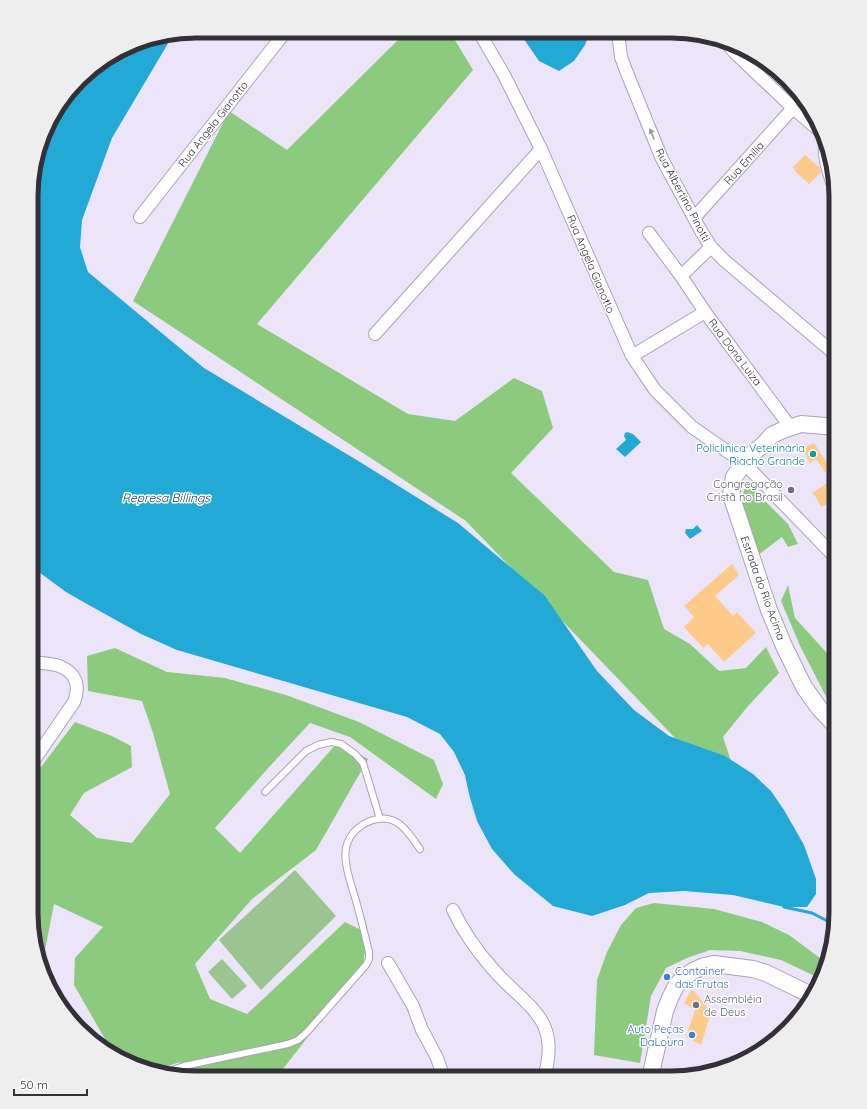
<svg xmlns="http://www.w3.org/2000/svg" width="867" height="1109" viewBox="0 0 867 1109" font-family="Quicksand,sans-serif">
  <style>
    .green { fill: #9ac590 }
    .forest { fill: #8ccb7d }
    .water { fill: #22a9d6 }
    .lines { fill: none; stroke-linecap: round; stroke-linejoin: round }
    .stream { stroke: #22a9d6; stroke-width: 3 }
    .building { fill: #fdca8a }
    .lane-casing { stroke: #aaa2b6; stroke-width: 8 }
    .street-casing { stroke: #aaa2b6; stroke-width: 14 }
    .secondary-casing { stroke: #aaa2b6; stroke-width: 18 }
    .lane { stroke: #fff; stroke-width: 6 }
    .street { stroke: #fff; stroke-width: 12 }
    .secondary { stroke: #fff; stroke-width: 16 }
    .oneway { fill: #99989c }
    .culture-dot { fill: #0f9aa8; stroke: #fff; stroke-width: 1.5 }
    .worship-dot { fill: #6b7280; stroke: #fff; stroke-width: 1.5 }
    .shop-dot { fill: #3f7fe0; stroke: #fff; stroke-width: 1.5 }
    .labels { text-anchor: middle; stroke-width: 3; stroke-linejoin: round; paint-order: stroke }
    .street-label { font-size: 11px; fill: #333038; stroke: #fff }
    .culture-label { font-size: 11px; fill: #0d838f; stroke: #fff; text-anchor: end }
    .worship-label { font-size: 11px; fill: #5b616d; stroke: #fff; text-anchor: end }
    .shop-label { font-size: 11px; fill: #366cbe; stroke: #fff; text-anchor: start }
    .water-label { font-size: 12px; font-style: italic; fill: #14485a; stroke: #fff }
    .rim { fill: none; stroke: #333038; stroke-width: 5 }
  </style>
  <rect width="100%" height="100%" fill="#ece4f8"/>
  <path class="green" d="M 295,870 L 336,916 L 261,990 L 219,940 Z
    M 222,959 L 247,986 L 232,999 L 208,972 Z"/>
  <path class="forest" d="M 406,32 L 450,32 L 473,70 L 257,324 L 408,414 L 455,421 L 514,378 L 542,391 L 553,428 L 511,473 L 614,572 L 648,580 L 664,629 L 690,644 L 719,671 L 746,668 L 766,647 L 779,673 L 748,706 L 723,737 L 731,761 L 702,766 L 466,521 L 133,301 L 229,111 L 287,150 Z
    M 750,486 L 788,524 L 798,544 L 788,547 L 782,537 L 758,555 L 740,502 L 745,488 Z
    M 788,585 L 795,618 L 836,663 L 836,712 L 832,708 L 801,648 L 781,601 Z
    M 115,648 L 167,672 L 225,678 L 286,695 L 359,722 L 434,760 L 443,784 L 436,799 L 350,737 L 310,723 L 270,766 L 215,828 L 240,853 L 338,742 L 368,759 L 316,850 L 252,899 L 195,964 L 210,999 L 247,1014 L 345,922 L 361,930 L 365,951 L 363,965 L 300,1047 L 276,1078 L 185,1078 L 174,1075 L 180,1062 L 153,1071 L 148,1070 L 105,1039 L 74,985 L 75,958 L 103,927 L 54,904 L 43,960 L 40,964 L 37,955 L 31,913 L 31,766 L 41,767 L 75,722 L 112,736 L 131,746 L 132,767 L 84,793 L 70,815 L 97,838 L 132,843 L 170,794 L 153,733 L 142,701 L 88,691 L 87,656 Z
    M 654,903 L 714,909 L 762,922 L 789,935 L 824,961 L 819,978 L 781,960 L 740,951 L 710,950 L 687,958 L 666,968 L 651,996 L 640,1063 L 594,1055 L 597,980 L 607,952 L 621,925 L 636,908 Z"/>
  <path class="water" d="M 519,32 L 590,32 L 585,45 L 574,61 L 559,71 L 539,61 Z
    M 173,35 L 112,138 L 82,220 L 80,247 L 88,272 L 204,368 L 360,462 L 458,523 L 545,596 L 597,671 L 634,710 L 669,736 L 725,756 L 753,774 L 771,791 L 784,810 L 804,845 L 816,879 L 816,894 L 807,907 L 784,907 L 733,895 L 684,891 L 649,893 L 625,905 L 592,916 L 553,906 L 514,874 L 492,849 L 477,821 L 469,794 L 465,775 L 454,752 L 440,734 L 407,717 L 177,650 L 141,634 L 87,604 L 66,592 L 32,567 L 32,174 L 53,114 L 87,72 L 143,40 Z
    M 627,432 L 633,434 L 641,442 L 625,457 L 616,449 L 626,440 L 624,436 L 625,433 Z
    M 697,525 L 702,531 L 690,539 L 685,533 L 686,529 L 693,529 Z"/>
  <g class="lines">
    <path class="stream" d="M 784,907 L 812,913 L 835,925"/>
  </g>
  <path class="building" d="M 805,155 L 820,168 L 821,172 L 809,184 L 796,172 L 793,167 Z
    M 814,443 L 831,469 L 826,473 L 816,459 L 810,463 L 802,448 Z
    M 832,480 L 836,486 L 836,499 L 821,507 L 816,497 L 812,493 Z
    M 732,564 L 739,575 L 715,596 L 733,616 L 737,612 L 756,633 L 724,662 L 708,644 L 703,648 L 684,627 L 694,617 L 684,606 Z
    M 692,989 L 713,1014 L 709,1019 L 701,1045 L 686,1037 L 695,1010 L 684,1003 Z"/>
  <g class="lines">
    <g class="lane-casing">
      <path id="lane" d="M 265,792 L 306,751 L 318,745 L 331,742 L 341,744 L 355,754 L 363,763 L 380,819
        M 168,1074 L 175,1069 L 184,1066 L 288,1044 L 298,1040 L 307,1032 L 366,965 L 369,959 L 369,952 C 365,935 361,918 356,901 C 352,886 343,864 346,848 C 349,832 364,821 378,819 C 399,815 410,835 420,849"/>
    </g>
    <g class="street-casing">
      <path id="street" d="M 479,32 L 504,75 L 541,149 L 632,356 L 655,390 L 692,427 L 744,463 L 836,558
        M 618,32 L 621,57 L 627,73 L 662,159 L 701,231 L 711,247 L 725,261 L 836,355
        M 730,47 L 734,52 L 793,108 L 822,133
        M 140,217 L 286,31
        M 694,218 L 793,108
        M 649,233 L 681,276 L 705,312 L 791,428
        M 681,276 L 711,247
        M 375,334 L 541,149
        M 632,356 L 705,312
        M 31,662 C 40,663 51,663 59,666 C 77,673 80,686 74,702 L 32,763
        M 453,910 C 463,931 477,951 492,968 C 526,1008 562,1016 544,1078
        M 388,963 L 413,1006 L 422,1030 L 427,1039 L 437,1058 L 444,1078"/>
    </g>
    <g class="secondary-casing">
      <path id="secondary" d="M 827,145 C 826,159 830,169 834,182
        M 836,726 L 819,708 L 804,687 L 784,646 L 769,610 L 731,495 L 734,477 L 749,456 L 763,445 L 772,435 L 783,430 L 801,424 L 836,427
        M 650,1078 L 665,1011 L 670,998 L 676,986 L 683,978 L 693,971 L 704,966 L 714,964 L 753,969 L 766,973 L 813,996"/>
    </g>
    <use href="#lane" class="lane"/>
    <use href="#street" class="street"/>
    <use href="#secondary" class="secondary"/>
  </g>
  <defs><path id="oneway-solid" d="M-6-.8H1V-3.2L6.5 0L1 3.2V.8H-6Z"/></defs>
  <use class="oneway" href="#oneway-solid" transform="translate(652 134) rotate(-113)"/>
  <circle class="culture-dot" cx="813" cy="454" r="4"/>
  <g class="worship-dot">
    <circle cx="791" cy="490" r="4"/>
    <circle cx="696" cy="1005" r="4"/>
  </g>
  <g class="shop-dot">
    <circle cx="667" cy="977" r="4"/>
    <circle cx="692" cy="1035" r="4"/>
  </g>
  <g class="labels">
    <g class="street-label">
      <text transform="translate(213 124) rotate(-52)" y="4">Rua Angela Gianotto</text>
      <text transform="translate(744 163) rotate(-48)" y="4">Rua Emilia</text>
      <text transform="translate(683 195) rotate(62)" y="4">Rua Albertino Pinotti</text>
      <text transform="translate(591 264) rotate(67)" y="4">Rua Angela Gianotto</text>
      <text transform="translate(735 352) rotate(53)" y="4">Rua Dona Luiza</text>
      <text transform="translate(763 588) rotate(70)" y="4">Estrada do Rio Acima</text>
    </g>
    <g class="culture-label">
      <text x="805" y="452">Policlinica Veterinária<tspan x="805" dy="13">Riacho Grande</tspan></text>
    </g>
    <g class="worship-label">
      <text x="783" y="488">Congregação<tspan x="783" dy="13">Cristã no Brasil</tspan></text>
      <text x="704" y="1003" text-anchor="start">Assembléia<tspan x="704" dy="13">de Deus</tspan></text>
    </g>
    <g class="shop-label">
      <text x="675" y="975">Container<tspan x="675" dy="13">das Frutas</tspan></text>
      <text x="684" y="1033" text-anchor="end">Auto Peças<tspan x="684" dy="13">DaLoura</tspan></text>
    </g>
    <g class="water-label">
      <text x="166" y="502">Represa Billings</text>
    </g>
  </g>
  <path d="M0 0H867V1109H0ZM196 38H671A158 158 0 0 1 829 196V913A158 158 0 0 1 671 1071H196A158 158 0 0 1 38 913V196A158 158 0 0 1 196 38Z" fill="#efeeef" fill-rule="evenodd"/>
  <path class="rim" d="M196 38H671A158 158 0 0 1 829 196V913A158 158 0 0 1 671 1071H196A158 158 0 0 1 38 913V196A158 158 0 0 1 196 38Z"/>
  <path d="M14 1089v6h73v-6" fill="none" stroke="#333038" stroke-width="2"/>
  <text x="20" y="1089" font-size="12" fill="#333038" stroke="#ffffff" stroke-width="3" paint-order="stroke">50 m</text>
</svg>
